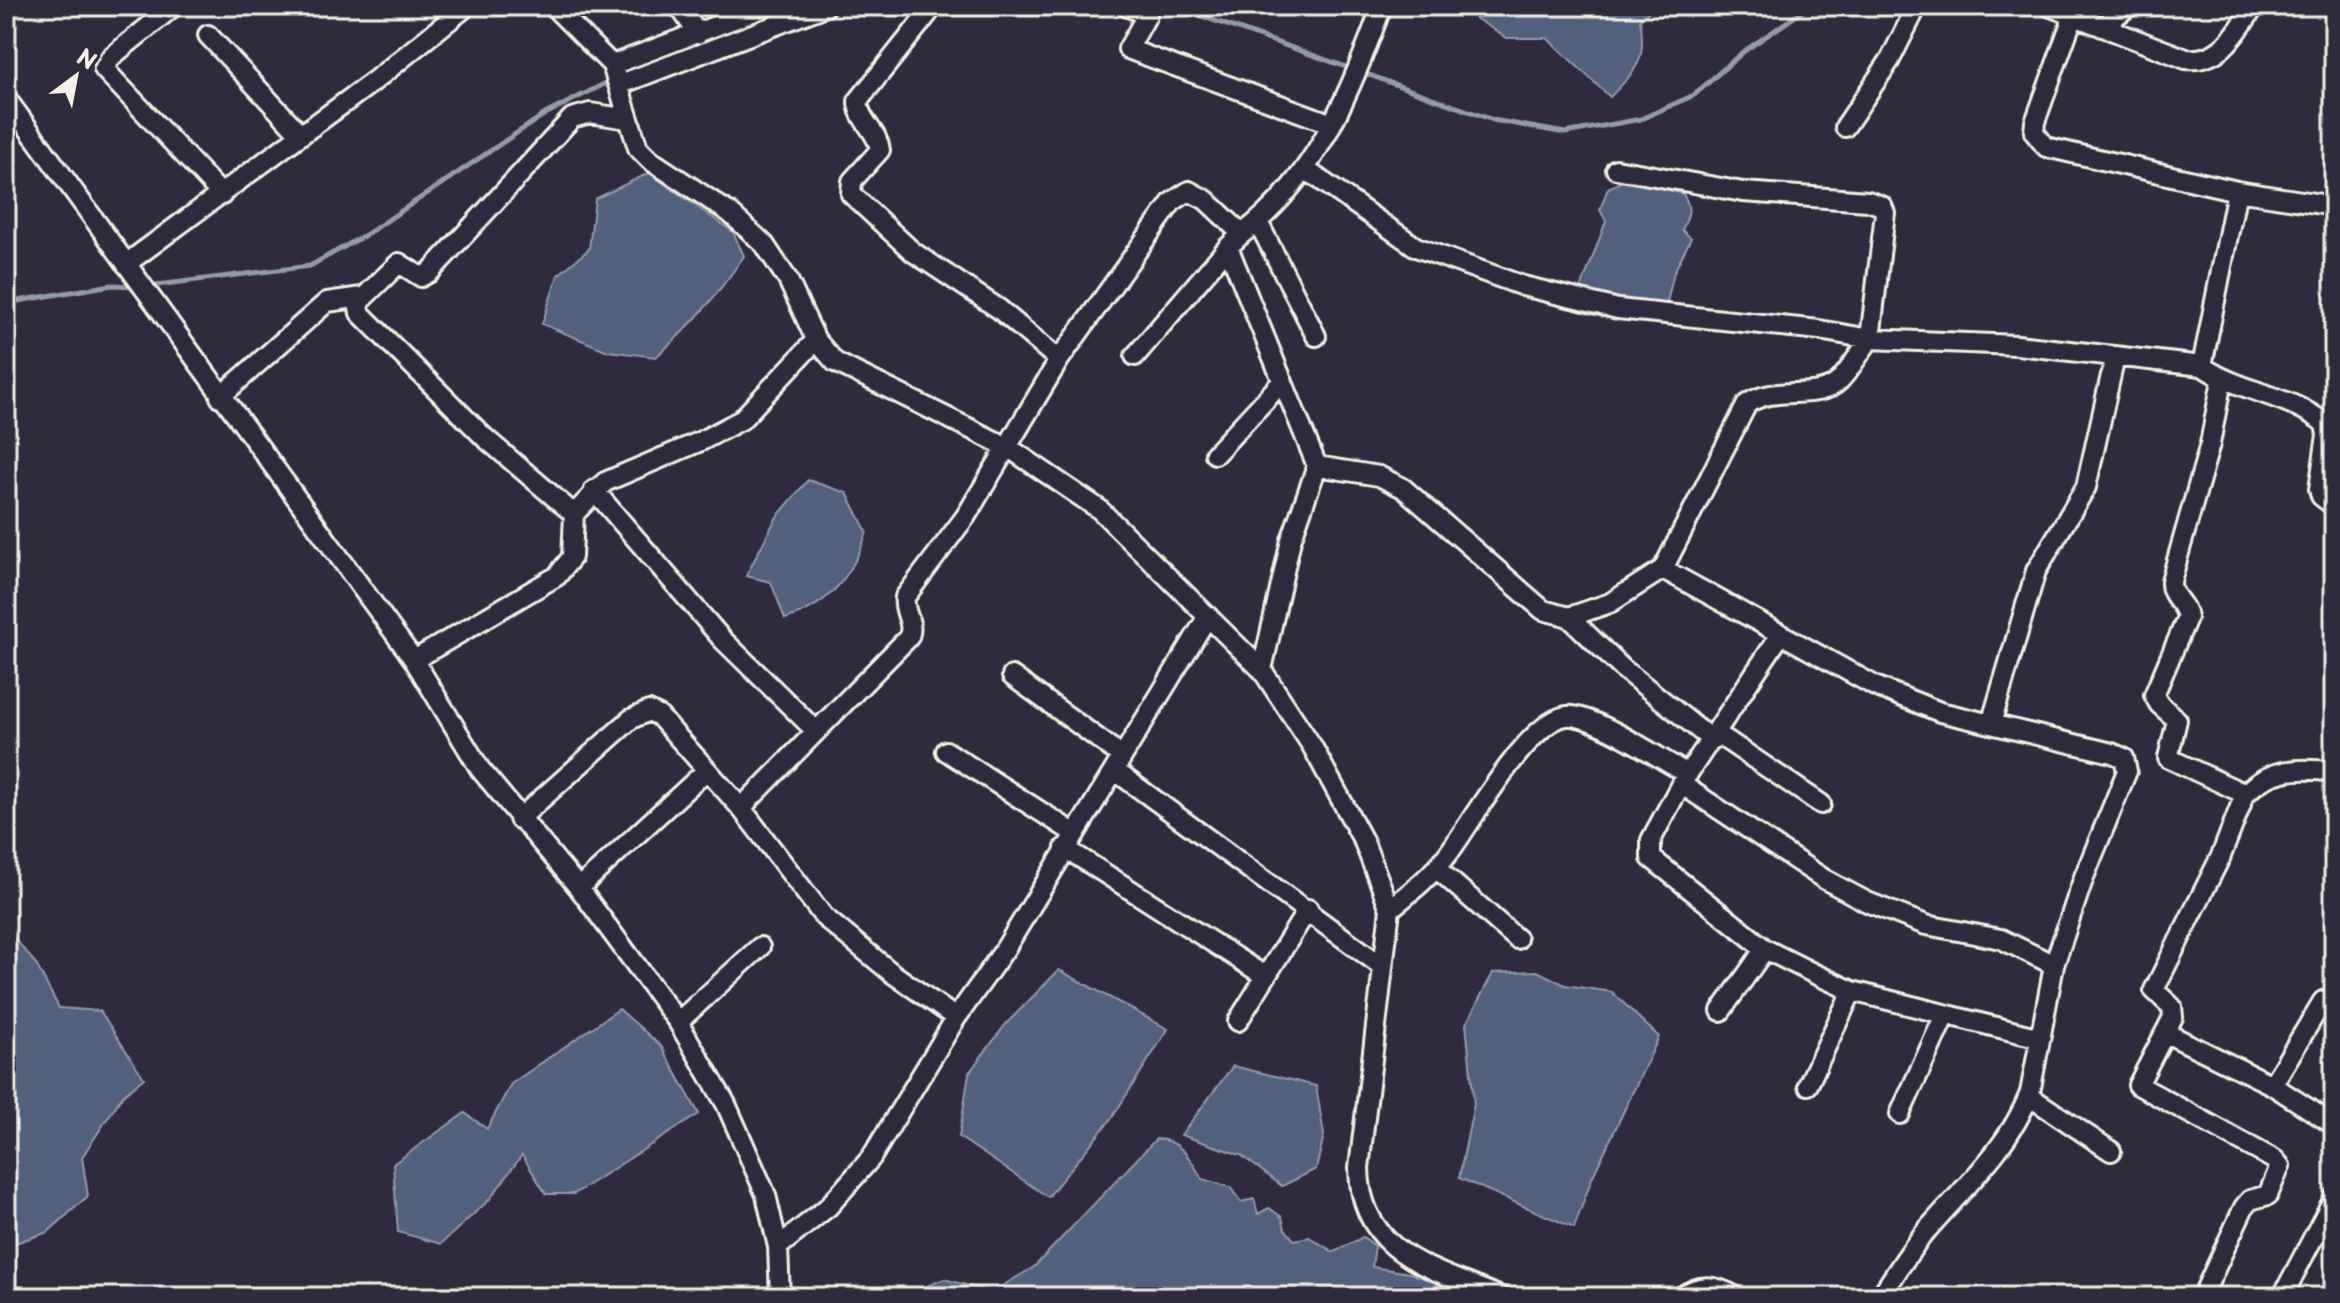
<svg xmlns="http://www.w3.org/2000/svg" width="2340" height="1303" viewBox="0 0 2340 1303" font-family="'Playpen Sans',sans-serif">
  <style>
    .water { fill: #51617b; stroke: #929ba7; stroke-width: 2 }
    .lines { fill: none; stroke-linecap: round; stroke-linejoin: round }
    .stream { stroke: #929ba7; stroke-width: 5 }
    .street-casing { stroke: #f4f1e8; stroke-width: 24 }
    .street { stroke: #2f2a3d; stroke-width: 18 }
  </style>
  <rect width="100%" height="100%" fill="#2f2a3d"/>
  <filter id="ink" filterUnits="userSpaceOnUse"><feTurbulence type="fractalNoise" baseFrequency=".0125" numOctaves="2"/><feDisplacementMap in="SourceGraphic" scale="16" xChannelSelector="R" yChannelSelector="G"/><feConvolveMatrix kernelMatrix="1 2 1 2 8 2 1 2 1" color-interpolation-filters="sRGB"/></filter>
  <g filter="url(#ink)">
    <path class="water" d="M 1456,6 L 1656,6 L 1640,19 C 1647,60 1638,68 1610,97 L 1547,38 L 1507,38 Z
      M 649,173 L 733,232 L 744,256 C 716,297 693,324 656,357 L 608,351 L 542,324 L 558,275 L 589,249 L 595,199 Z
      M 1627,179 L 1683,194 C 1692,208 1689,215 1682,230 L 1691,238 L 1674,272 L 1665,311 L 1580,291 L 1606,221 L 1600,210 L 1608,188 Z
      M 808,480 L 847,493 L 867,532 C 853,575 829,606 785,619 L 771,582 L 746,576 L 776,518 Z
      M 6,928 L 36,964 L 59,1008 L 100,1011 L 144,1078 L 123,1095 L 82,1157 L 88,1196 L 48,1232 L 6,1246 Z
      M 1059,970 L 1168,1029 L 1112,1118 L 1048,1197 L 959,1137 L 969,1073 L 1006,1024 Z
      M 1537,971 L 1565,985 L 1612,992 L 1659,1037 L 1592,1178 L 1574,1228 L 1459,1178 L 1474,1104 L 1466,1024 L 1493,973 Z
      M 619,1009 L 661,1046 L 699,1114 L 574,1194 L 546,1194 L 522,1155 L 490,1199 L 441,1244 L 398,1232 L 393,1164 L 465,1113 L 487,1129 L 511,1084 Z
      M 1233,1066 L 1316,1086 L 1324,1135 L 1316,1169 L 1282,1186 L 1241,1155 L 1181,1135 Z
      M 1156,1139 C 1181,1139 1191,1160 1202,1179 L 1230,1187 L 1241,1202 L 1254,1199 L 1258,1214 L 1269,1208 L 1282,1217 L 1285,1229 L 1294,1240 L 1309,1237 L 1334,1252 L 1363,1237 L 1375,1246 L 1372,1267 L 1409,1273 L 1481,1297 L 900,1297 L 944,1279 L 992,1292 L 1034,1267 Z"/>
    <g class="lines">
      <path class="stream" d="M 1173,6 L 1352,69
        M 1361,72 L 1493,120 L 1565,133 L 1641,119 L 1694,95 L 1743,52 L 1810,6
        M 149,286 L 310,266 L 367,234 L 545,114 L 612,80
        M 6,303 L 112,285 L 135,286"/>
      <g class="street-casing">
        <path id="street" d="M 174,6 L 111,57 L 104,69 L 222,195
          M 553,6 L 612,65 L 638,148 L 650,160 L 730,213 L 764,244 L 788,280 L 816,340 L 835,362 L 1009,448 L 1099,509 L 1262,670 L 1312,746 L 1364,842 L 1390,909 L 1359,1168 C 1360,1255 1434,1269 1501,1297
          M 679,6 L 698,34
          M 934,6 L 858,101 C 858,120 878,131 880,150 L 852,181 L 851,194 L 913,252 L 999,309 L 1059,360
          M 1126,6 L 1147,15 L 1128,49 L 1332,124
          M 2049,6 L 2186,59 C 2222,63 2236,32 2255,6
          M 2081,6 L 2073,17 L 2035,122 L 2034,132 L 2046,147 L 2237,191 L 2334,206
          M 2102,27 L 2129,6
          M 208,35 L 301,135
          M 612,65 L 768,6
          M 621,84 L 826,6
          M 6,98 L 414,660 L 480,769 L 579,888 L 678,1022 L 726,1104 L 766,1195 L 778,1247 L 780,1297
          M 1845,127 L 1890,60 L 1917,6
          M 1305,169 L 1416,247 L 1523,286 L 1618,309 L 1819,330 L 1870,339 L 1885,213 L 1882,206 L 1868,201 L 1743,192 L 1616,169
          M 1258,222 L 1316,336
          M 1242,234 C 1317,178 1350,91 1382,6
          M 126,264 L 374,81 L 467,6
          M 1135,356 L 1228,247
          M 2202,366 L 2237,191
          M 220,397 L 327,302 L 362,297
          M 1215,454 L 1283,381
          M 594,490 L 722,639 L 816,731
          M 574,514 L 605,482 L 701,441 L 741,420 L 816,340
          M 1663,569 L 1747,404 C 1775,384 1818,402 1839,381 C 1851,369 1860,352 1870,339 L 2017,345 L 2202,366 C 2239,392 2293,396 2325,424 L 2327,435 L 2319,489 L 2321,496 L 2334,506
          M 1569,617 L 1622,668 L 1712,740
          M 1781,634 L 1681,784 L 1651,840 L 1651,858 L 1765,949 L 1815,974 L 1852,991 L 2040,1038
          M 414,660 L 557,576 L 572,557 L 574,514 L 484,437 L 360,313 L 358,303 L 399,263 L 421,277 L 430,272 L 572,118 L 590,113 L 628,119
          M 1262,670 L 1291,540 L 1317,466
          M 1012,676 L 1122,756
          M 1716,733 L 1821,804
          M 946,751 L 1074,833
          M 1114,770 L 1383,967
          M 1681,784 L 1824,879 L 1867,902 L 1926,925 L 2001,939 L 2054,965
          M 2245,794 C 2269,768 2300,767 2334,772
          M 741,808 L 824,917 L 892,973 L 956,1018 L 1005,949 L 1208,616
          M 519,819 L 631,719 L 649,711 L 659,716 L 707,770
          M 1065,848 L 1265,976
          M 1436,868 L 1517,939
          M 579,888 L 707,770 L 741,808 L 908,638 C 916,624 902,612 905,597 L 966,516 L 1059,360 L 1172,202 L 1189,191 L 1206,200 L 1242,234 L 1228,247 L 1317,466 L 1379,476 L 1403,488 L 1543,610 L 1569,617 L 1610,603 L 1663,569 L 1875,686 L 1940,712 L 1991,724
          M 1390,909 C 1411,892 1431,876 1448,854 C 1471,824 1533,711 1572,716 C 1601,719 1660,759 1688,774
          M 1721,1011 L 1765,949
          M 1238,1021 L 1308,909
          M 678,1022 L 760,947
          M 2166,1033 L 2272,1085 L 2334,1125
          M 1808,1085 L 1852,991
          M 2272,1085 L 2323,1001 L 2334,997
          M 2029,1096 L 2111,1151
          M 1900,1114 L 1945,1015
          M 778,1247 L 828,1207 L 871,1158 L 956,1018
          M 1681,1297 C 1700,1283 1716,1285 1736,1297
          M 1880,1297 C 1895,1275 1909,1251 1926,1231 C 1964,1187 2008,1149 2030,1093 L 2054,965 L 2084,877 L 2127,771 L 2124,758 L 2112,753 L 1991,724 L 2036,571 L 2086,487 L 2115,357
          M 2202,1297 L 2244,1207 L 2250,1200 L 2268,1195 L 2280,1166 L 2275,1160 L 2138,1085 L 2173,1017 L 2172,1007 L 2154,990 L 2221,856 L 2245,794 L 2168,758 L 2177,720 L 2159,704 L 2154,695 L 2187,618 C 2186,602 2170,598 2171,581 L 2210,444 L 2222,380
          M 2282,1297 L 2334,1198"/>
      </g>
      <use href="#street" class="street"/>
    </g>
  </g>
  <rect width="2340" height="1303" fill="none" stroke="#2f2a3d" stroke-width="32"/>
  <rect x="16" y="16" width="2308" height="1271" fill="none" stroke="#f4f1e8" stroke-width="3" filter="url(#ink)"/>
  <g transform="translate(76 76) rotate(32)" stroke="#2f2a3d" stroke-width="6" paint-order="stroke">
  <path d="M0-6L14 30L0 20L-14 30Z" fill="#f4f1e8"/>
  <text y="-12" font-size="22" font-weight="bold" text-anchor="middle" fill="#f4f1e8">N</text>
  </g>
</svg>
